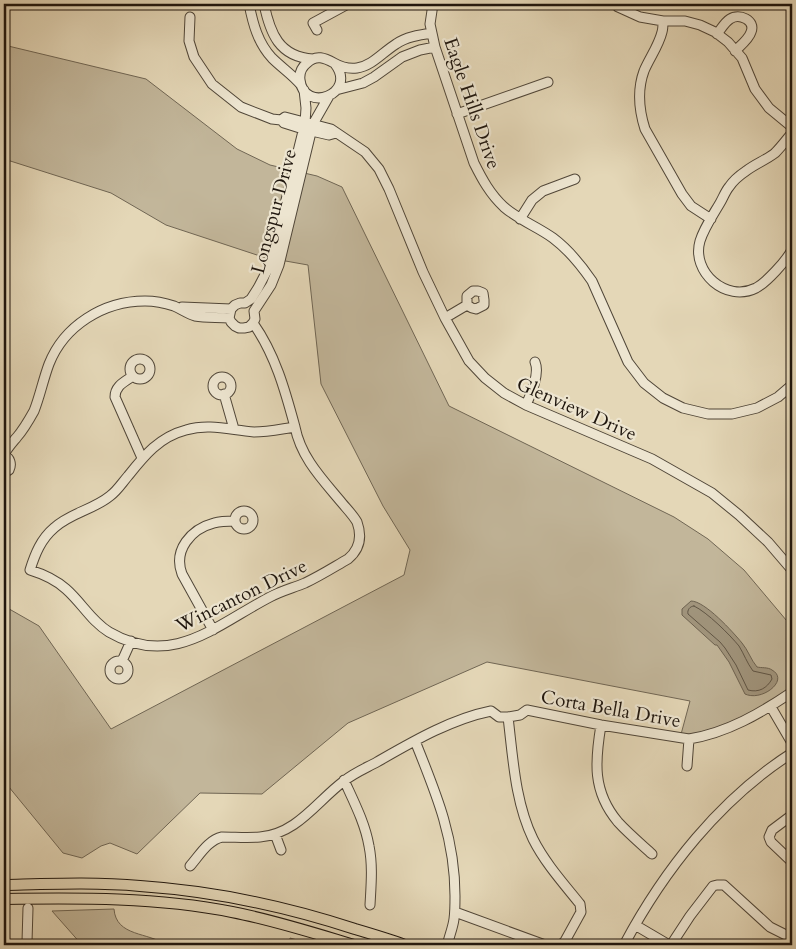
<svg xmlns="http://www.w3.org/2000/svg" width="796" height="949" viewBox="0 0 796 949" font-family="Cardo,serif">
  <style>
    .green { fill: #c2b69a; stroke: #706654 }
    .water { fill: #a1957d; stroke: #6d6250 }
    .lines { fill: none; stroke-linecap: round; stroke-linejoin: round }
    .shore { stroke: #605545; stroke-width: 1 }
    .minor-casing { stroke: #504638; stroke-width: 11 }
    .major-casing { stroke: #1e150d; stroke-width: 12 }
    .minor { stroke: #ede5d0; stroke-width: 9 }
    .major { stroke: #e4d7b7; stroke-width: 10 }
    .labels { text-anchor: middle; stroke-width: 4.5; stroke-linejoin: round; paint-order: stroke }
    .street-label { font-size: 19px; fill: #1e150d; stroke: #ede5d0 }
  </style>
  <rect width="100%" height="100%" fill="#e4d7b7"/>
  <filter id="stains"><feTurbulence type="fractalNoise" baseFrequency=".004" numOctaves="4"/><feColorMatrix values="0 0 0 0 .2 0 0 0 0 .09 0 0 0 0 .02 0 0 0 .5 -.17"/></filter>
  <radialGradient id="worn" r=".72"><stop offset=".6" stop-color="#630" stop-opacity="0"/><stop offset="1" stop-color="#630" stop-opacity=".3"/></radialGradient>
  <path class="green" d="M 4,45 L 146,79 L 237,149 L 270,165 L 317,176 L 342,187 L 449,406 L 674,517 L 708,539 L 744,570 L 792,627 L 792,692 L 743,721 L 680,738 L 690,701 L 487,662 L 348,723 L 262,794 L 200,793 L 137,854 L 110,843 L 101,846 L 82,858 L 63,853 L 4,781 L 4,606 L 39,626 L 111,729 L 404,575 L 410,550 L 383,506 L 321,384 L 308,265 L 263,257 L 166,225 L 111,193 L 4,159 Z
    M 114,909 C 116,937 149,932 166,945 L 82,945 L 52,911 Z
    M 290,938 L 315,945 L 289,945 Z"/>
  <path class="water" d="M 691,601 C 705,601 733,632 742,643 C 748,650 751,660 757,667 C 761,668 768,667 772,670 C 790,680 762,702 745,694 L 729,662 L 717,645 L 715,645 L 682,615 L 682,609 Z"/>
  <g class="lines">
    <path class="shore" d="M 694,606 C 707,612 730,635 739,646 C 744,654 747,663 753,671 L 771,675 L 772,679 C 767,688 759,693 748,690 L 736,665 L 725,648 L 720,642 L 688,614 C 687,610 690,606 694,606 Z"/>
    <g class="minor-casing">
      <path id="minor" d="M 249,4 C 253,24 258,43 272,58 C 282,68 293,75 301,85
        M 264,4 C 270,33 279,57 313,59
        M 433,4 L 430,24 L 435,47 L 474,163 C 482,179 490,194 504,207 C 519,220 538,227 553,238 C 569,250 581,265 592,281 L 628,362 L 644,383 L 663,398 L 683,408 L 708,414 L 732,414 L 757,408 L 778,397 L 792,385
        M 615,4 L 618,7 L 640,17 L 663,21 L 685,21 L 700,25 L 715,32 L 728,42 L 742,58 L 755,89 L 769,108 L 792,127
        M 190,17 L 189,41 L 194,57 L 212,84 L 241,107 L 272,119 L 281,120 L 285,117 L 331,129 L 365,152 L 379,169 L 389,189 L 423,272 L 445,318 L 469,361 L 485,378 L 504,393 L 526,405 L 652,459 L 712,493 L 739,515 L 768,542 L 792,570
        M 663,21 C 663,25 663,29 662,32 C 659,45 649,59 644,71 C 637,90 639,110 645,129 L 682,194 L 691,206 L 711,219
        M 317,30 L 313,23 L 348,4
        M 717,34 C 721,29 725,22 730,19 C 739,13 756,20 751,32 C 749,39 740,46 735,51
        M 335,64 C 358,94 304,114 300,80 C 299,73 302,67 307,63 C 316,54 325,58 334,63 C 341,67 349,69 357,68 C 372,66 383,52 396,44 C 406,37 419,35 432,33
        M 304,90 L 306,108 L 305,123 L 270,265 L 258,288 L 251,299 L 245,303 L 240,303 L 235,305 L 231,309 L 229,318 L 231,322 L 235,326 L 239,328 L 244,328 L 249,327 L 253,323 L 255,319 L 254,311 L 271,285 L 279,265 L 313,124 L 329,96
        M 336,90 L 363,83 L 374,77 L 402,57 L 420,50 L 435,47
        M 457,114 L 548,82
        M 281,120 L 284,123 L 303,129 L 329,135 L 336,133
        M 792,133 C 787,139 781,147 775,153 C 766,160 755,164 746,171 C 740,175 733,181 729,187 C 725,192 723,198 720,203 C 713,215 704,228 700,241 C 691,272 726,303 756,288 C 767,282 786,261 792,250
        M 520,219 L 532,200 L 543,191 L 575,179
        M 182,307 L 231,309
        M 445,318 L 467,305 L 467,296 L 473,291 L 478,291 L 483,293 L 484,300 L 484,305 L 476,309 L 472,308 L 467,305
        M 253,323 C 275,354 285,390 295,427 C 301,458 323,480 342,503 C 347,509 353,515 357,522 C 362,536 360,549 348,559 C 334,567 320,576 305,583 C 293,588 281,591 270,597 C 216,625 172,669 109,632 C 91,621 82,603 66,589 C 56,580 43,574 30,570 C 35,554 41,539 54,528 C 70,513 93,510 110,496 C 117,491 122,483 128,476 C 144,456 159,437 186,430 C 209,423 230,430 254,432 C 268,432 281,429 295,427
        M130 369a10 10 0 1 1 20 0a10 10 0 1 1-20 0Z
        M 133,376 C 124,382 115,386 115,397 L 142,458
        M213 386a9 9 0 1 1 18 0a9 9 0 1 1-18 0Z
        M 224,394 L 234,429
        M 526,405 C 531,394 540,374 535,362
        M 4,455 C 7,448 12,443 17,437 C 24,429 29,420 34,411 C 40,396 43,380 49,364 C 64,326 103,301 145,301 C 154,301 165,303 174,306 C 181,309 188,314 195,316 C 206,318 218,317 229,318
        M 4,455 C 10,458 12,464 9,470 L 4,473
        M235 520a9 9 0 1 1 18 0a9 9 0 1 1-18 0Z
        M 213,630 L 182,574 C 173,550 191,529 214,523 C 221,521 228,521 235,521
        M110 670a9 9 0 1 1 18 0a9 9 0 1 1-18 0Z
        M 122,661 L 131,641
        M 771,707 L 792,743
        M 508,717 C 513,758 515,802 533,839 C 545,863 564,884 580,904 L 581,912 L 565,941 L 561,945
        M 601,725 C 595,761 592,791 618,822 C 628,833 641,844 652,854
        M 415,741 C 436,793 455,838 455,896 C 455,904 455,912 454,919 C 453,927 450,934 448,942
        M 687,766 L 689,739
        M 344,780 C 354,802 365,823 369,846 C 373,866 371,886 370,905
        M 792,815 L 772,830 L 769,837 L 771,842 L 792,862
        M 275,834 L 281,850
        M 190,866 C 199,856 208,840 222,837 C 235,837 248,838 260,837 C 297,834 317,801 344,781 C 354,773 366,768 377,762 C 412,742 451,719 491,711 L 499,717 L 508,717 L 520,715 L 527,710 L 601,725 L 689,739 C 727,733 761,713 792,692
        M 455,912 L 545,945
        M 635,925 L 669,945
        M 27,942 L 28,908
        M 624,945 C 664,870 720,799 792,753
        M 671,945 L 690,916 L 713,886 L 717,885 L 724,885 L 770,927 L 792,938"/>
    </g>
    <g class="major-casing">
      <path id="major" d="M 4,885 C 49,884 95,882 140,886 C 213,891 285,906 355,929 C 372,934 389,939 405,945
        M 4,899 C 80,898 157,897 232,912 C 274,920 314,933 354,945"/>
    </g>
    <use href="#minor" class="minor"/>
    <use href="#major" class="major"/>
  </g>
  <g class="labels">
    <g class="street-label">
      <text transform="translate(473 103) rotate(71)" y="7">Eagle Hills Drive</text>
      <text transform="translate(273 211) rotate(-75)" y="7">Longspur Drive</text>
      <text transform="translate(577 408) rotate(24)" y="7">Glenview Drive</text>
      <text transform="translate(241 595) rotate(-26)" y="7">Wincanton Drive</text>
      <text transform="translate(611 708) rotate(10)" y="7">Corta Bella Drive</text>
    </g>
  </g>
  <rect width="796" height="949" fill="none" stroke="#e4d7b7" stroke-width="20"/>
  <rect x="5" y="5" width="786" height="939" fill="none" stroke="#1e150d" stroke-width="2.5"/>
  <rect x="10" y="10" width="776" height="929" fill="none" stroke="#1e150d"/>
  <rect width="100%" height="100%" filter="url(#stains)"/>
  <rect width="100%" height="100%" fill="url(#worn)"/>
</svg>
